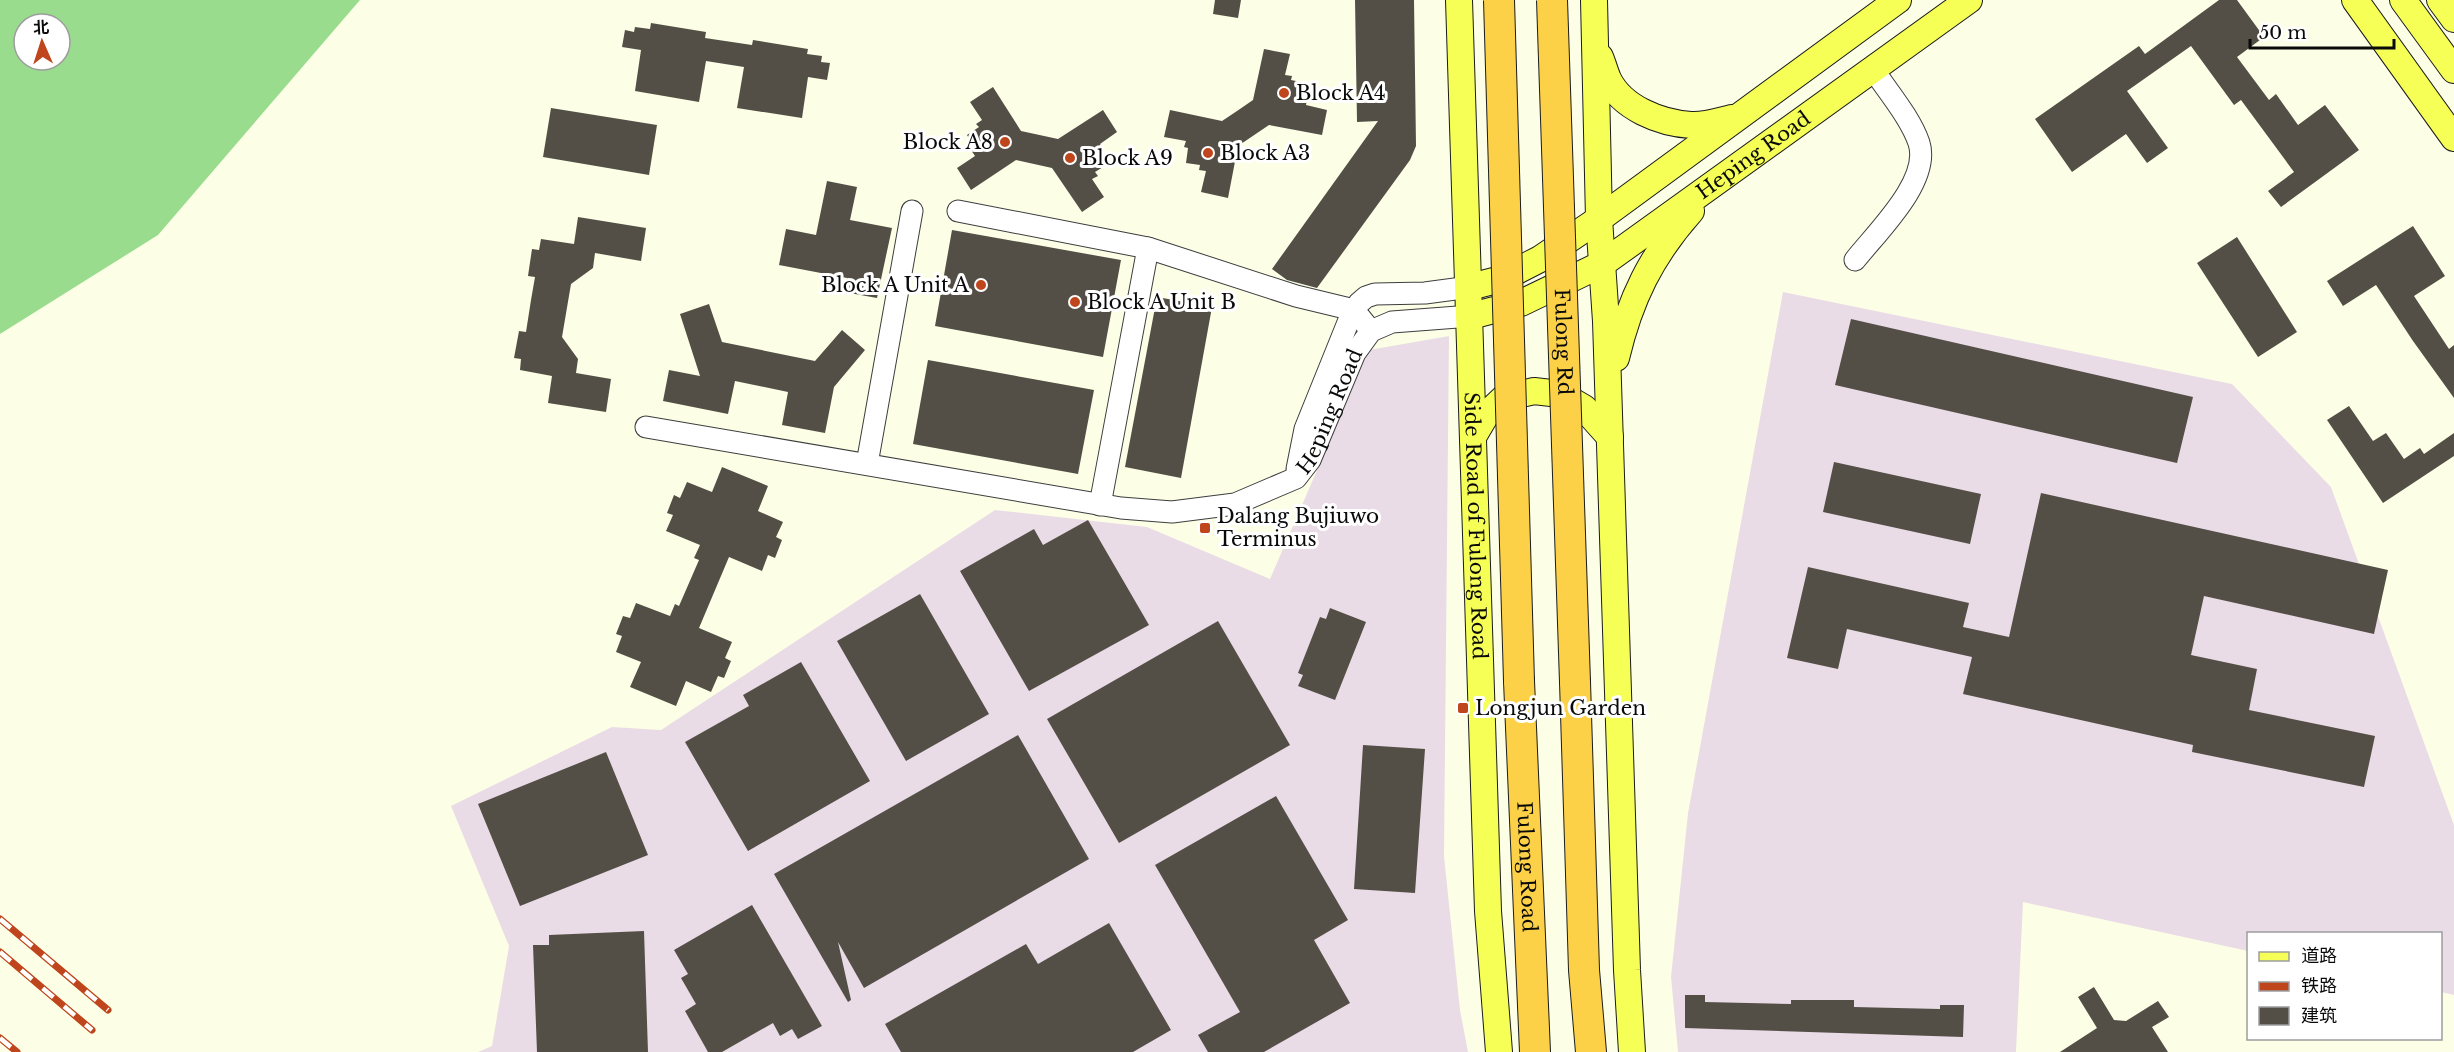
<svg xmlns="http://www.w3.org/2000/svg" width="2454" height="1052" viewBox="0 0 2454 1052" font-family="'Libre Baskerville','Noto Sans SC',serif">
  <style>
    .industrial { fill: #eadce7 }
    .forest { fill: #99dc8e; fill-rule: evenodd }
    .building { fill: #534f46 }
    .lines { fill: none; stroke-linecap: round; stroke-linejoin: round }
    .minor-casing { stroke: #3d3d3d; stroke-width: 23 }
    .major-casing { stroke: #1b1b1b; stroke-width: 28 }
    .highway-casing { stroke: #1b1b1b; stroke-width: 32 }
    .minor { stroke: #fff; stroke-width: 21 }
    .major { stroke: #f6ff56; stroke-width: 26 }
    .highway { stroke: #fcd047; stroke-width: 30 }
    .rail-casing { stroke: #bf451c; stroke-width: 7 }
    .rail { stroke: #fff; stroke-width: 4.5; stroke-dasharray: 14; stroke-linecap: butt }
    .highway-bridge-casing { stroke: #1b1b1b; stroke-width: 32; stroke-linecap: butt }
    .highway-bridge { stroke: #fcd047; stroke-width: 30 }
    .poi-dot { fill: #bf451c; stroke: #fff; stroke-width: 2 }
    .labels { text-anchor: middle; stroke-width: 6; stroke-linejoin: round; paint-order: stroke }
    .poi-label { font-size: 20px; fill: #0a0a0a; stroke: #fff; text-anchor: start }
    .street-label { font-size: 20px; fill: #0a0a0a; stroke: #fff }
  </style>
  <rect width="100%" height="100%" fill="#fcffe6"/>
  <path class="industrial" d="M 1783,292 L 2232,384 L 2331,487 L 2454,825 L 2454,995 L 2441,992 L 2440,934 L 2248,934 L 2248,951 L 2023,902 L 2016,1052 L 1678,1052 L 1671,977 L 1688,813 Z
    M 1449,336 L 1444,856 L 1460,1010 L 1468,1052 L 478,1052 L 492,1046 L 509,946 L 451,806 L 612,727 L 661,730 L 995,510 L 1147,527 L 1270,579 L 1369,350 Z"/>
  <path class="forest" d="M 0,0 L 360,0 L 158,235 L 0,334 ZM 24,24 L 60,24 L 60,60 L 24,60 Z"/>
  <path class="building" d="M 1215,0 L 1241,0 L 1238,18 L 1213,14 Z
    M 1355,0 L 1414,0 L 1416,146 L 1410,160 L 1317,288 L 1287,280 L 1272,269 L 1378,121 L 1357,122 Z
    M 2219,0 L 2237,0 L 2264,37 L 2237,57 L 2269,100 L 2276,94 L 2298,125 L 2325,105 L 2359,150 L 2281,207 L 2268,191 L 2294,172 L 2241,100 L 2234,105 L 2191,46 L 2127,91 L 2168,148 L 2147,163 L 2126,134 L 2072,172 L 2035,119 L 2139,46 L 2145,54 Z
    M 651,23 L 706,32 L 705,38 L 752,45 L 753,40 L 808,49 L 807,54 L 822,56 L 821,62 L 830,63 L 827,80 L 808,77 L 802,118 L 737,108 L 744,67 L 706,61 L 699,102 L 635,91 L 641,50 L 622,47 L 625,30 L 634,32 L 635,27 L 650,29 Z
    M 1264,49 L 1290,54 L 1285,75 L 1292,76 L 1291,80 L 1306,83 L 1303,98 L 1307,99 L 1306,105 L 1327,110 L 1322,135 L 1269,125 L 1238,146 L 1228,198 L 1201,192 L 1206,171 L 1199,170 L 1200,165 L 1186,163 L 1188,148 L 1184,147 L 1186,141 L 1164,137 L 1170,110 L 1222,121 L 1237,111 L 1253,100 Z
    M 993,87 L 1021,131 L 1058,139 L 1103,110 L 1117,132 L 1100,144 L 1103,149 L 1099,152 L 1108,164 L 1095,172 L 1098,176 L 1092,179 L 1104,197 L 1082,212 L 1052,168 L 1016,160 L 971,190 L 957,168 L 975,156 L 971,150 L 975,148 L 967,135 L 979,127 L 976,124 L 982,120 L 970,102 Z
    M 551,108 L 657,125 L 649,175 L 543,157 Z
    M 827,181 L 857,187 L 850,220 L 892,228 L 877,298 L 844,292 L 847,278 L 779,265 L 786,229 L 816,235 Z
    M 578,217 L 646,228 L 641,261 L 595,253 L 593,268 L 571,284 L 562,337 L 578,359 L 576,373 L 611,379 L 606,412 L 548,403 L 552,376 L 520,370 L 521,359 L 514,358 L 519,331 L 526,332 L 531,300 L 535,277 L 528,276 L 532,249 L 539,250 L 541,239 L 574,244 Z
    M 2413,226 L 2445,276 L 2414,296 L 2449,349 L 2454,345 L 2454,398 L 2413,341 L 2376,285 L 2343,306 L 2327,281 Z
    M 952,230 L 1121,260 L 1103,357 L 935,326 Z
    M 2237,237 L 2297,332 L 2258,357 L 2197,263 Z
    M 1157,297 L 1212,307 L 1181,478 L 1125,467 Z
    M 709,304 L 722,342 L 815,361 L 842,330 L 865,350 L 834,387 L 825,433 L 782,425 L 788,392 L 735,381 L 728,414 L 663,401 L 669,370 L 700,376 L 680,314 Z
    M 1851,319 L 2193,397 L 2177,463 L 1835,385 Z
    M 928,360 L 1094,390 L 1078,474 L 913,444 Z
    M 2349,406 L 2373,441 L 2386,433 L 2404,459 L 2420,448 L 2424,454 L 2454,433 L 2454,456 L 2383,503 L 2327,420 Z
    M 1834,462 L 1981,494 L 1970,544 L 1823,512 Z
    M 722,467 L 768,486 L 758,511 L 783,522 L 776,537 L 782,540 L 775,558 L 768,555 L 762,571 L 729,557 L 699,628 L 732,642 L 725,658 L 731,661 L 724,678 L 718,676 L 711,692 L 686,681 L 676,706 L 630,687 L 641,662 L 616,652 L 622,636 L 616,634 L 623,616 L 630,618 L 636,603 L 670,616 L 675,604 L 679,606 L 699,560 L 694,558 L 700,545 L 666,531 L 673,515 L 667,513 L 674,495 L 680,498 L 687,482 L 712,492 Z
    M 2041,493 L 2388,570 L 2374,634 L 2204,596 L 2191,655 L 2257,669 L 2249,710 L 2375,736 L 2364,787 L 2192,752 L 2193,745 L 1963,694 L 1972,657 L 1847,629 L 1838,669 L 1787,658 L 1808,567 L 1969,603 L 1963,627 L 2009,637 Z
    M 1088,520 L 1149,625 L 1029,691 L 960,571 L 1034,529 L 1043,545 Z
    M 920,594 L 989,714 L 906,761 L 837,641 Z
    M 1330,608 L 1366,622 L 1335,700 L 1298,686 L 1303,675 L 1298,673 L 1320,617 L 1326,619 Z
    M 1218,621 L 1290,745 L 1119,843 L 1047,719 Z
    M 801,662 L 870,781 L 748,851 L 685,742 L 749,706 L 743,695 Z
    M 1018,735 L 1089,859 L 864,988 L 838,942 L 851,1000 L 848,1002 L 774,874 Z
    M 1363,745 L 1425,749 L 1415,893 L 1354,889 Z
    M 606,752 L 648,855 L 520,906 L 478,804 Z
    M 1276,796 L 1348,920 L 1314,940 L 1350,1003 L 1264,1052 L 1208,1052 L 1198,1035 L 1240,1012 L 1155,865 Z
    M 752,905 L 822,1026 L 798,1039 L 792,1029 L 780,1036 L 773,1023 L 722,1052 L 708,1052 L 685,1011 L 696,1004 L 681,978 L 688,974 L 674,950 Z
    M 1109,923 L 1171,1030 L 1133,1052 L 901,1052 L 885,1024 L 1026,944 L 1038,964 Z
    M 644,931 L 648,1052 L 537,1052 L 533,945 L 549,945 L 549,935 Z
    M 2094,987 L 2114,1020 L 2126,1021 L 2158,1001 L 2169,1017 L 2152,1027 L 2168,1052 L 2060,1052 L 2097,1028 L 2078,997 Z
    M 1685,995 L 1705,995 L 1705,1002 L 1791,1004 L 1791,1000 L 1854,1000 L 1854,1007 L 1940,1009 L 1940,1005 L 1964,1005 L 1963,1037 L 1685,1028 Z"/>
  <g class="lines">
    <g class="minor-casing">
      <g id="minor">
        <path d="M 958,211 L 1148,248 L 1296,296 L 1354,310 L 1371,331"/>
        <path d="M 1855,260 C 1877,232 1931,181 1919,143 C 1910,117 1888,92 1873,69"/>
        <path id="s1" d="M 646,427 L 1121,508 L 1172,512 L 1235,504 L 1296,478 L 1310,460 L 1355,353 L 1371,331 L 1392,322 L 1471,316"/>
        <path d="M 867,464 L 912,211"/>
        <path d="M 1297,469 L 1305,429 L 1349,320 L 1359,303 L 1366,297 L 1375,294 L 1425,293 L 1470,287"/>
        <path d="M 1100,505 L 1148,248"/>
      </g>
    </g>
    <g class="major-casing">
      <g id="major">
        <path id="s2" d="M 1459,0 L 1488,911 L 1499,1052"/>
        <path d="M 1594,0 L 1599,219 L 1606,321 L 1627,970 L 1632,1052"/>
        <path d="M 2355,0 L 2454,138"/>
        <path d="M 2403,0 L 2454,70"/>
        <path d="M 2440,0 L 2454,19"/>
        <path d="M 1600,57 C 1603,64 1605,72 1608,79 C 1622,108 1660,123 1691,125 C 1704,126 1719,121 1732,118"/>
        <path d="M 1470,287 L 1501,279 L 1540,259 L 1599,219 L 1898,0"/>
        <path id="s3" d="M 1471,316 L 1521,303 L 1602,264 L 1969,0"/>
        <path d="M 1616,358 C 1630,299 1651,256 1691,211"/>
        <path d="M 1473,437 L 1486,415 L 1504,398 L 1534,391 L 1560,394 L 1584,408 L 1610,437"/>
      </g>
    </g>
    <g class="highway-casing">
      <g id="highway">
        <path id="s4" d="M 1519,681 L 1535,1052"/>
        <path d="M 1575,682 L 1584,970 L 1591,1052"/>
      </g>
    </g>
    <use href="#minor" class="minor"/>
    <use href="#major" class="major"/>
    <use href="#highway" class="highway"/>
    <g class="rail-casing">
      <path id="rail" d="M 0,919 L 108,1010
        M 0,952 L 92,1030
        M 0,1038 L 17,1052"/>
    </g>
    <use href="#rail" class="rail"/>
    <g class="highway-bridge-casing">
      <g id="highway-bridge">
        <path d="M 1499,0 L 1519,681"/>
        <path id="s5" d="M 1552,0 L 1575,682"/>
      </g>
    </g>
    <use href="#highway-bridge" class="highway-bridge"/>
  </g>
  <g class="poi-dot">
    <circle cx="1284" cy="93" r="6"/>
    <circle cx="1005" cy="142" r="6"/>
    <circle cx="1208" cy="153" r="6"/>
    <circle cx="1070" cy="158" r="6"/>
    <circle cx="981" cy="285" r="6"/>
    <circle cx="1075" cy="302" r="6"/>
    <rect x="1199" y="522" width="12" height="12" rx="3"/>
    <rect x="1457" y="702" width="12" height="12" rx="3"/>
  </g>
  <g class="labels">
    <g class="poi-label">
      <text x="1296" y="100">Block A4</text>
      <text x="993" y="149" text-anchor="end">Block A8</text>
      <text x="1220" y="160">Block A3</text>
      <text x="1082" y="165">Block A9</text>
      <text x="969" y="292" text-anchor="end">Block A Unit A</text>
      <text x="1087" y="309">Block A Unit B</text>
      <text x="1217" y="523">Dalang Bujiuwo<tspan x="1217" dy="23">Terminus</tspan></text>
      <text x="1475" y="715">Longjun Garden</text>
    </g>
    <g class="street-label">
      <text dy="7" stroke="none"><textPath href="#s3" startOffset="328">Heping Road</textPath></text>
      <text dy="7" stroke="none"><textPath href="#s5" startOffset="342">Fulong Rd</textPath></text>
      <text dy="7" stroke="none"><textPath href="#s1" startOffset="738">Heping Road</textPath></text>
      <text dy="7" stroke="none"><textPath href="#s2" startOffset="526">Side Road of Fulong Road</textPath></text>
      <text dy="7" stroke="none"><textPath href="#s4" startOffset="186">Fulong Road</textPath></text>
    </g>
  </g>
  <rect x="2247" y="932" width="195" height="108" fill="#ffffff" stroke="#9d9d9d" stroke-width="1.5"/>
  <rect x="2259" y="952" width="30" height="9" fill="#f6ff56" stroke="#9d9d9d" stroke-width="1.5"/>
  <text x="2301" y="962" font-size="18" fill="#0a0a0a">道路</text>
  <rect x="2259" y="982" width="30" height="9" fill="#bf451c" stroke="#9d9d9d" stroke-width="1.5"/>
  <text x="2301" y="992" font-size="18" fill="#0a0a0a">铁路</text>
  <rect x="2259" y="1007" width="30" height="18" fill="#534f46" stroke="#9d9d9d" stroke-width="1.5"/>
  <text x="2301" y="1022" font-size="18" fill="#0a0a0a">建筑</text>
  <g transform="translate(42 42) rotate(357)"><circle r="28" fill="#ffffff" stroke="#9d9d9d" stroke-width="1.5"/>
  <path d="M0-4.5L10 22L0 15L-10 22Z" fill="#bf451c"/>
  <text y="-9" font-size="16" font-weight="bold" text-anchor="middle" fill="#0a0a0a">北</text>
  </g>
  <path d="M2250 39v9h144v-9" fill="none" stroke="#0a0a0a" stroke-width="3"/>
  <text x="2259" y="39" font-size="18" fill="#0a0a0a" stroke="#ffffff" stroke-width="4.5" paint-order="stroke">50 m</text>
</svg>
